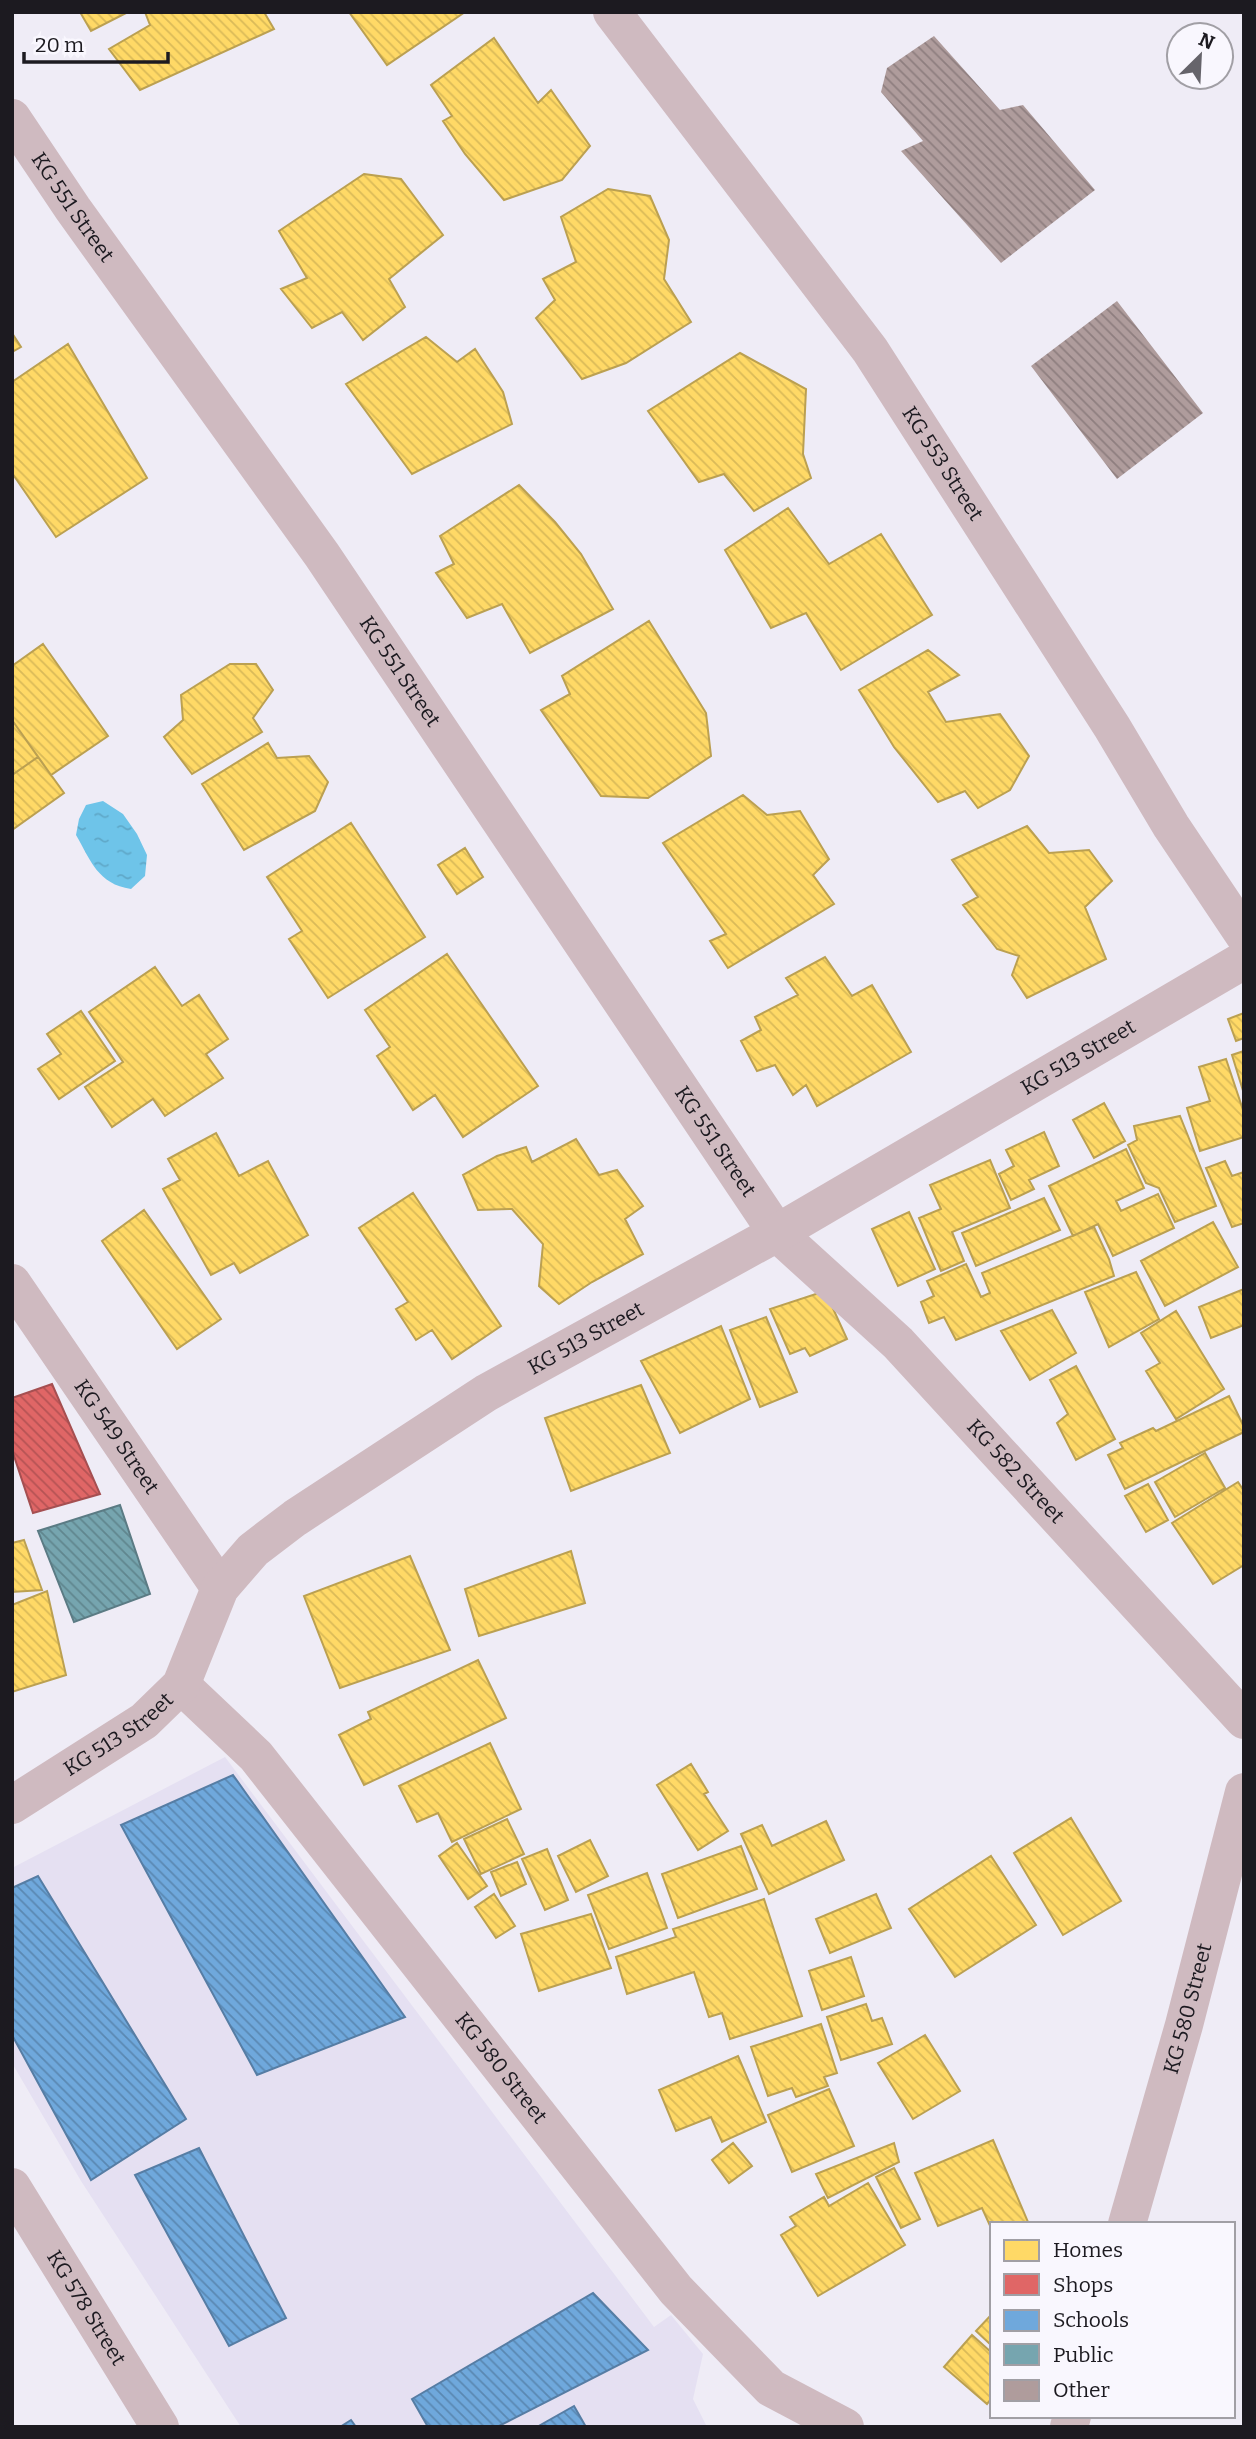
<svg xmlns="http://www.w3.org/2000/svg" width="1256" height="2439" viewBox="0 0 1256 2439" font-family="Bitter,serif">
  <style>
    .built { fill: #e5e0f2 }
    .water { fill: url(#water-ripples) }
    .homes { fill: url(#homes-back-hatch); stroke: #bba051; stroke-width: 2 }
    .shops { fill: url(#shops-back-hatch); stroke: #a54f51; stroke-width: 2 }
    .schools { fill: url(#schools-back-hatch); stroke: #567da4; stroke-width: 2 }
    .public { fill: url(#public-back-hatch); stroke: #5b7b84; stroke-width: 2 }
    .building { fill: url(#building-back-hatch) }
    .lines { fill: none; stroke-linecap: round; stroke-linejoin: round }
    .street { stroke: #cfbac0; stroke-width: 38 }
    .labels { text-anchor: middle; stroke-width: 7; stroke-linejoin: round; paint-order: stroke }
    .street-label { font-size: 21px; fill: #1c1a20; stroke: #f9f7fe }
  </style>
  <defs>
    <pattern id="water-ripples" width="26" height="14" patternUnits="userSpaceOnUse" patternTransform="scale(1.75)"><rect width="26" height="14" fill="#6ec4e9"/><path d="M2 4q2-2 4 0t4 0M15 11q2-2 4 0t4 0" fill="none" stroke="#5fa8c8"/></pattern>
    <pattern id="homes-back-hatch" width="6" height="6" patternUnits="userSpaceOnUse" patternTransform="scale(1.75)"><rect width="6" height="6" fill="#ffd966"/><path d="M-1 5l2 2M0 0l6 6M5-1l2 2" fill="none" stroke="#daba58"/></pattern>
    <pattern id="shops-back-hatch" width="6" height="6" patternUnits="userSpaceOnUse" patternTransform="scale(1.75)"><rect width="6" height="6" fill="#e06666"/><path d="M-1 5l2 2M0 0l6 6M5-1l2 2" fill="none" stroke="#b55354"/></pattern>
    <pattern id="schools-back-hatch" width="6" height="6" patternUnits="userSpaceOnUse" patternTransform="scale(1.75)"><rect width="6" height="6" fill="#6fa8dc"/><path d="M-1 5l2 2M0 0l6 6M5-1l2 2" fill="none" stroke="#5a88b2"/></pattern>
    <pattern id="public-back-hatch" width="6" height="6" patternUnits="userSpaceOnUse" patternTransform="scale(1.75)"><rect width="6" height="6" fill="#76a5af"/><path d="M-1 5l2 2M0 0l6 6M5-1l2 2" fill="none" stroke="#60868e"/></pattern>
    <pattern id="building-back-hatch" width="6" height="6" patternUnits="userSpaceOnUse" patternTransform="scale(1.75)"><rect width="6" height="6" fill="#af9c9c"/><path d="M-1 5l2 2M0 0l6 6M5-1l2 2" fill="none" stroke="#8e7e7f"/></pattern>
  </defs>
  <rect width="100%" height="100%" fill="#efecf6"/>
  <path class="built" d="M 225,1757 L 654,2327 L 671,2315 L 703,2354 L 693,2399 L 707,2427 L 241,2427 L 81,2181 L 12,2063 L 12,1868 Z"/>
  <path class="water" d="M 103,801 L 123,814 L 137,834 L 147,855 L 145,876 L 131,889 C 98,884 91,861 76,835 L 79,819 L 86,805 Z"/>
  <path class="homes" d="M 80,12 L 128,12 L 91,31 Z
    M 145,12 L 264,12 L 274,29 L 140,90 L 109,49 L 150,25 Z
    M 349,12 L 465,12 L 387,65 Z
    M 494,38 L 538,103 L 551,90 L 590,146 L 562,180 L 504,200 L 465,154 L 443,121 L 452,116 L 431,85 Z
    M 364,174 L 401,179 L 443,235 L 389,279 L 405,307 L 363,340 L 342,312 L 312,328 L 281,289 L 307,278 L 279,231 Z
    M 608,189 L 650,196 L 669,240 L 664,279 L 691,322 L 626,363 L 582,379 L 536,318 L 555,300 L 543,279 L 576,262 L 561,217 Z
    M 12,333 L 21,347 L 12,352 Z
    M 426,337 L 457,362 L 475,349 L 503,392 L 512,424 L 412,474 L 346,384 Z
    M 68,344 L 147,478 L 56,537 L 12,473 L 12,382 Z
    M 740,353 L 806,389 L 803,454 L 811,478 L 754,511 L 724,474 L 699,482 L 648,411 Z
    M 519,485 L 555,522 L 581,554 L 613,609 L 530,653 L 502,604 L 467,618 L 436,573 L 454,564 L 440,536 Z
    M 788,508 L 829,564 L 881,534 L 932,615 L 841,670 L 806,613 L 771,628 L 725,550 Z
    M 649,621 L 706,713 L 711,756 L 648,798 L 601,796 L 541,710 L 570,694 L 562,676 Z
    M 43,644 L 108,736 L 51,775 L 12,720 L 12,666 Z
    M 928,650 L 959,675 L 928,692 L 946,722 L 1000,714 L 1029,756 L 1010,790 L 978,808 L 965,791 L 938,802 L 894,747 L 859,690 Z
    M 230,664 L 256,664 L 273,690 L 253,718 L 262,732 L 192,774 L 164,737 L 183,720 L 181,695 Z
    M 12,720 L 38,757 L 12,775 Z
    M 268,743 L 277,758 L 309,756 L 328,782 L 315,811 L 244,850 L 202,784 Z
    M 38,757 L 64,793 L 12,830 L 12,775 Z
    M 743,795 L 767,815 L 800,811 L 829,859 L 813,875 L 834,904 L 728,968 L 710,941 L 726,934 L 663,843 Z
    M 351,823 L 425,937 L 328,998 L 289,939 L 302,931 L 267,877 Z
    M 1027,826 L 1049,853 L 1089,850 L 1112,881 L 1085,907 L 1106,959 L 1027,998 L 1012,975 L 1019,956 L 997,949 L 963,905 L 978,897 L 952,860 Z
    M 465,848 L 483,877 L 457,894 L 438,865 Z
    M 447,954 L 538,1086 L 463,1137 L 435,1095 L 413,1110 L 377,1056 L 390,1047 L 365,1010 Z
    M 825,957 L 852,996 L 872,985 L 911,1052 L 817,1106 L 806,1085 L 793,1095 L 775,1065 L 757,1071 L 741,1041 L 761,1030 L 755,1017 L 798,995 L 786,978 Z
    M 155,967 L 182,1006 L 199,995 L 228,1039 L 206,1054 L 223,1078 L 165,1116 L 153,1099 L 112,1127 L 85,1087 L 123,1062 L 89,1012 Z
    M 81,1011 L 115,1061 L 59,1099 L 38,1069 L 61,1054 L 47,1034 Z
    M 1244,1013 L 1244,1038 L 1236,1041 L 1228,1019 Z
    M 1244,1051 L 1244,1094 L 1232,1055 Z
    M 1226,1059 L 1244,1113 L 1244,1137 L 1200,1151 L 1187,1108 L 1210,1101 L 1199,1067 Z
    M 1104,1103 L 1125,1141 L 1094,1158 L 1073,1120 Z
    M 1180,1116 L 1216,1206 L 1175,1222 L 1159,1188 L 1146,1183 L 1128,1145 L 1137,1140 L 1134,1126 Z
    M 1044,1132 L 1059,1166 L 1029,1180 L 1034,1189 L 1011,1200 L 999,1174 L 1014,1166 L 1006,1150 Z
    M 216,1133 L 239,1176 L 268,1161 L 308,1235 L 240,1273 L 234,1263 L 211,1275 L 163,1189 L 180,1180 L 168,1159 Z
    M 576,1139 L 599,1175 L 617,1170 L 643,1206 L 625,1219 L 643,1254 L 592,1282 L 559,1304 L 539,1286 L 543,1244 L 512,1209 L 478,1210 L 463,1175 L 497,1156 L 526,1147 L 532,1162 Z
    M 1126,1149 L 1144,1188 L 1116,1201 L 1121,1211 L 1158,1194 L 1174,1228 L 1113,1256 L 1098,1224 L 1073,1236 L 1049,1186 Z
    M 990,1160 L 1010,1208 L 952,1232 L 964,1261 L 941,1271 L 919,1218 L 941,1209 L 930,1185 Z
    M 1225,1161 L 1232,1176 L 1244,1172 L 1244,1223 L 1232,1227 L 1206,1168 Z
    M 413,1193 L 501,1326 L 452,1359 L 432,1330 L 416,1340 L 396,1309 L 408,1302 L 359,1228 Z
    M 1044,1198 L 1060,1230 L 976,1266 L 962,1233 Z
    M 144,1210 L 221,1319 L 177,1349 L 102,1241 Z
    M 909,1212 L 935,1269 L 898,1286 L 872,1229 Z
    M 1213,1222 L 1238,1267 L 1165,1306 L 1141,1261 Z
    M 1094,1227 L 1109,1259 L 1114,1276 L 956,1340 L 944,1317 L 929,1323 L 921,1302 L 934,1296 L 927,1281 L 966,1264 L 981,1297 L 990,1293 L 982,1273 Z
    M 1136,1272 L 1159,1319 L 1109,1347 L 1085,1292 Z
    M 1244,1289 L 1244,1325 L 1211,1338 L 1199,1307 Z
    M 825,1291 L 847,1339 L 810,1356 L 805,1348 L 790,1354 L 770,1309 Z
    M 1052,1310 L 1076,1353 L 1030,1380 L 1001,1331 Z
    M 1176,1311 L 1224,1389 L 1176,1419 L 1146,1371 L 1160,1363 L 1141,1333 Z
    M 766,1317 L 797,1392 L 760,1407 L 730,1330 Z
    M 721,1326 L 750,1399 L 680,1433 L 641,1361 Z
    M 1076,1366 L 1115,1439 L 1076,1460 L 1057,1423 L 1068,1414 L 1050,1380 Z
    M 641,1385 L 670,1453 L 571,1491 L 545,1418 Z
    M 1229,1396 L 1244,1427 L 1244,1432 L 1125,1489 L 1108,1455 L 1123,1448 L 1120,1443 L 1153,1428 L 1156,1431 Z
    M 1205,1453 L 1225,1488 L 1175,1517 L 1155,1482 Z
    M 1238,1482 L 1244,1491 L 1244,1565 L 1213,1584 L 1172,1523 Z
    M 1148,1484 L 1168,1520 L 1146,1532 L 1125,1496 Z
    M 24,1540 L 42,1590 L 12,1592 L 12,1543 Z
    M 571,1551 L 585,1603 L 479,1636 L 465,1589 Z
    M 410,1556 L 450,1650 L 340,1688 L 304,1596 Z
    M 47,1591 L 66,1675 L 12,1692 L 12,1605 Z
    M 478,1660 L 506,1718 L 364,1785 L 339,1735 L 371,1719 L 368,1712 Z
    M 490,1743 L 521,1809 L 452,1842 L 438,1813 L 417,1822 L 399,1786 Z
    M 691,1764 L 708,1792 L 704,1794 L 728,1831 L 698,1850 L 657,1785 Z
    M 1071,1818 L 1121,1901 L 1063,1935 L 1014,1853 Z
    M 507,1819 L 524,1854 L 481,1874 L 464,1839 Z
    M 826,1821 L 844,1860 L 769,1894 L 741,1834 L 762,1825 L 772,1846 Z
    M 590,1840 L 608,1876 L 576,1892 L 558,1856 Z
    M 457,1843 L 487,1886 L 468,1899 L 439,1856 Z
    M 741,1846 L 757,1889 L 678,1918 L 662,1874 Z
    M 547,1849 L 568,1900 L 545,1910 L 522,1859 Z
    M 991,1856 L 1036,1925 L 955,1977 L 909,1909 Z
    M 517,1862 L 526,1884 L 501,1896 L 491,1872 Z
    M 647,1873 L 667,1928 L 609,1949 L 588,1895 Z
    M 494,1894 L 515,1926 L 496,1938 L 475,1907 Z
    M 876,1894 L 891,1928 L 830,1953 L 816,1919 Z
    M 764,1899 L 802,2016 L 730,2039 L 722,2013 L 709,2017 L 694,1972 L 627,1994 L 616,1957 L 676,1937 L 673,1929 Z
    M 591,1914 L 611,1968 L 539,1991 L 521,1934 Z
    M 851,1957 L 864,1996 L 822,2010 L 809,1971 Z
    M 866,2004 L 872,2021 L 882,2018 L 892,2044 L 841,2060 L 827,2017 Z
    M 821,2024 L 837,2073 L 824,2077 L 828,2086 L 796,2097 L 792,2088 L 768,2096 L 751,2047 Z
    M 925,2035 L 960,2091 L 913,2119 L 878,2063 Z
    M 738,2056 L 766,2122 L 722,2142 L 711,2117 L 676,2131 L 659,2090 Z
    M 829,2089 L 854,2146 L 792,2172 L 768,2115 Z
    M 993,2140 L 1028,2222 L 992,2224 L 992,2230 L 982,2208 L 938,2226 L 915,2173 Z
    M 733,2143 L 752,2166 L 729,2183 L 712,2160 Z
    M 894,2143 L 899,2162 L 828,2198 L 816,2174 Z
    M 894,2168 L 920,2219 L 901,2228 L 876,2177 Z
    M 868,2183 L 905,2245 L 818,2296 L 781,2235 L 796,2226 L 790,2217 L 824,2197 L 829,2206 Z
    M 992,2314 L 992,2346 L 976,2331 Z
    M 972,2335 L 992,2353 L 992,2398 L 987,2404 L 944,2367 Z"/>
  <path class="shops" d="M 52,1384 L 100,1494 L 33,1513 L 12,1450 L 12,1398 Z"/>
  <path class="schools" d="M 233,1775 L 405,2017 L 257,2075 L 121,1825 Z
    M 38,1876 L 186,2119 L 91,2180 L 12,2035 L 12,1888 Z
    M 199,2148 L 286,2318 L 229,2346 L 135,2175 Z
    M 593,2293 L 648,2350 L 497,2427 L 428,2427 L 412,2399 Z
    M 574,2406 L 586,2427 L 537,2427 Z
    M 351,2420 L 356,2427 L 340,2427 Z"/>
  <path class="public" d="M 120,1505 L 150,1594 L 74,1622 L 38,1531 Z"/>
  <path class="building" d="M 934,36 L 1000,110 L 1023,105 L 1095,190 L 1001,263 L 901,151 L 923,141 L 881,92 L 887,68 Z
    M 1117,301 L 1203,413 L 1117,479 L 1031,366 Z"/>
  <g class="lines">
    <g class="street">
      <path id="s1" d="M 612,12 L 870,350 L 1112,727 L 1171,826 L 1244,935"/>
      <path id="s2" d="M 12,118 L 73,209 L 322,555 L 777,1233 L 898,1343 L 1244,1720"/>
      <path id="s3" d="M 12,1283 L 220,1588"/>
      <path id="s4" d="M 181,1685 L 256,1756 L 676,2290 L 771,2388 L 845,2427"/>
      <path id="s5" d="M 12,1805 L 144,1721 L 181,1685 L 220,1588 L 253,1550 L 295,1518 L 486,1393 L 777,1233 L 1244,960"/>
      <path id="s6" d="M 12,2187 L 160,2427"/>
      <path id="s7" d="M 1127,2224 L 1184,2025 L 1244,1792"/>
      <path d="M 1069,2427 L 1072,2416"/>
    </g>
  </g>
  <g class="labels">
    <g class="street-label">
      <text dy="7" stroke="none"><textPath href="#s2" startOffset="108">KG 551 Street</textPath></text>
      <text dy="7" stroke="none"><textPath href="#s1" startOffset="560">KG 553 Street</textPath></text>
      <text dy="7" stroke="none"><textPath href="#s2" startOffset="676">KG 551 Street</textPath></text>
      <text dy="7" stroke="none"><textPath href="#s5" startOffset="1325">KG 513 Street</textPath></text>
      <text dy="7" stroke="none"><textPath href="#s2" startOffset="1242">KG 551 Street</textPath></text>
      <text dy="7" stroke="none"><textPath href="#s5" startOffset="758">KG 513 Street</textPath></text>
      <text dy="7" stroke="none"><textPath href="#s3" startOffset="186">KG 549 Street</textPath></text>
      <text dy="7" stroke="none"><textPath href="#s2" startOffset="1690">KG 582 Street</textPath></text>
      <text dy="7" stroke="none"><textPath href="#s5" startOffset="128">KG 513 Street</textPath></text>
      <text dy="7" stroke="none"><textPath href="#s7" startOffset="224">KG 580 Street</textPath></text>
      <text dy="7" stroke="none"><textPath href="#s4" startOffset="500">KG 580 Street</textPath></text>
      <text dy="7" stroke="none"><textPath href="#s6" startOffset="142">KG 578 Street</textPath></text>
    </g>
  </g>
  <rect width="1256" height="2439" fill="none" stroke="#1c1a20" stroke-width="28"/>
  <rect x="990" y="2222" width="245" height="196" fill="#f9f7fe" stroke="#a19fa5" stroke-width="2"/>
  <rect x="1004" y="2240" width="35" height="21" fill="#ffd966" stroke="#a19fa5" stroke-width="2"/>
  <text x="1053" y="2257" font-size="21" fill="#1c1a20">Homes</text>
  <rect x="1004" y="2274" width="35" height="21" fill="#e06666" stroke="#a19fa5" stroke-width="2"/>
  <text x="1053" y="2292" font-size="21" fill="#1c1a20">Shops</text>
  <rect x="1004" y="2310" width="35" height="21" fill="#6fa8dc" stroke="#a19fa5" stroke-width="2"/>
  <text x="1053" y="2327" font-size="21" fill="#1c1a20">Schools</text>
  <rect x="1004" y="2344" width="35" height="21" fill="#76a5af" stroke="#a19fa5" stroke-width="2"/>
  <text x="1053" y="2362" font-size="21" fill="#1c1a20">Public</text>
  <rect x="1004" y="2380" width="35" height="21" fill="#af9c9c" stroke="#a19fa5" stroke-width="2"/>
  <text x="1053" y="2397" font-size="21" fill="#1c1a20">Other</text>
  <g transform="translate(1200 56) rotate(24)"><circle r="33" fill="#f9f7fe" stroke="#a19fa5" stroke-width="2"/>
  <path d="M0-5L12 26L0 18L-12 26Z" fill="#66646b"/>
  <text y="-10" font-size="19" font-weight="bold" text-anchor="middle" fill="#1c1a20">N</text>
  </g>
  <path d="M24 52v10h144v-10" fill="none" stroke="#1c1a20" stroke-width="3.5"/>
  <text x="35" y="52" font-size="21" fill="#1c1a20" stroke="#f9f7fe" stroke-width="5" paint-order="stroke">20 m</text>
</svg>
